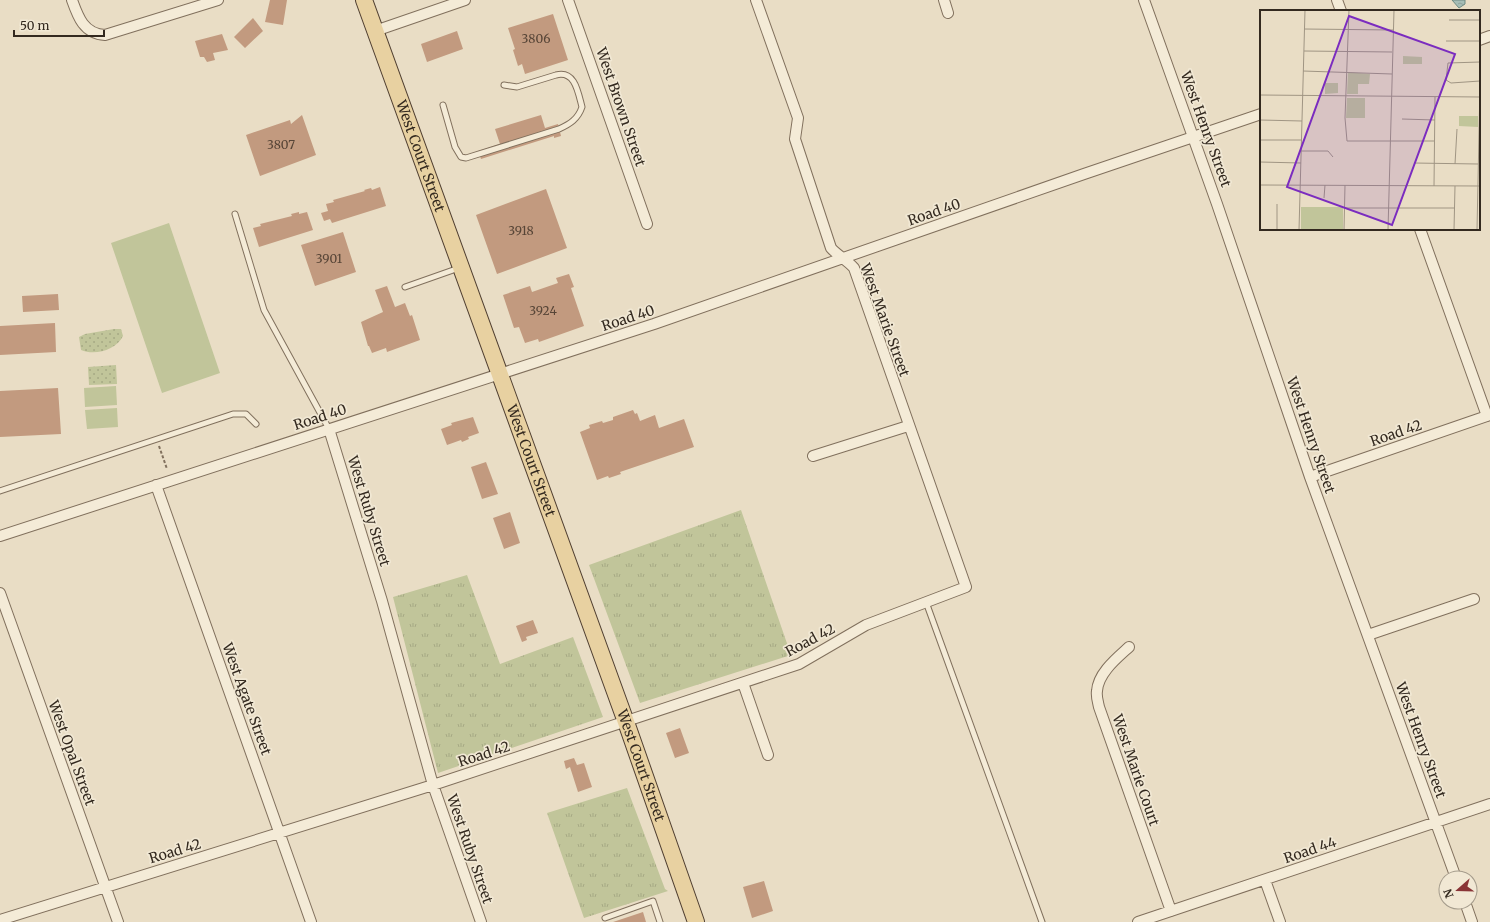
<svg xmlns="http://www.w3.org/2000/svg" width="1490" height="922" viewBox="0 0 1490 922" font-family="Merriweather,serif">
  <style>
    .grass { fill: url(#grass-tufts) }
    .park { fill: url(#park-dots) }
    .pitch { fill: #c1c59a }
    .water { fill: url(#water-ripples); stroke: #6e8a82 }
    .building { fill: #c29a7f }
    .lines { fill: none; stroke-linecap: round; stroke-linejoin: round }
    .service-casing { stroke: #81705d; stroke-width: 7 }
    .minor-casing { stroke: #81705d; stroke-width: 12 }
    .primary-casing { stroke: #503f31; stroke-width: 18 }
    .path { stroke: #81705d; stroke-width: 2; stroke-dasharray: 3 2; stroke-linecap: butt }
    .service { stroke: #f4ebd7; stroke-width: 5 }
    .minor { stroke: #f4ebd7; stroke-width: 10 }
    .primary { stroke: #e8d1a1; stroke-width: 16 }
    .labels { text-anchor: middle; stroke-width: 3.5; stroke-linejoin: round; paint-order: stroke }
    .number-label { font-size: 12px; fill: #574537 }
    .street-label { font-size: 14px; fill: #33291f; stroke: #f1e8d4 }
    .inset-road { fill: none; stroke: #a09583; stroke-width: 1 }
    .view { fill: #7b2cbf; fill-opacity: 0.15; stroke: #7b2cbf; stroke-width: 2 }
    .inset-edge { fill: none; stroke: #33291f; stroke-width: 2 }
  </style>
  <defs>
    <pattern id="grass-tufts" width="24" height="20" patternUnits="userSpaceOnUse"><rect width="24" height="20" fill="#c1c59a"/><path d="M3 7l-1-3M5 7V3M7 7l1-3M15 17l-1-3M17 17v-4M19 17l1-3" fill="none" stroke="#a6a984"/></pattern>
    <pattern id="park-dots" width="8" height="8" patternUnits="userSpaceOnUse"><rect width="8" height="8" fill="#c1c59a"/><path d="M2 2h.1M6 6h.1" fill="none" stroke="#a6a984" stroke-width="1.8" stroke-linecap="round"/></pattern>
    <pattern id="water-ripples" width="26" height="14" patternUnits="userSpaceOnUse"><rect width="26" height="14" fill="#a6bdb6"/><path d="M2 4q2-2 4 0t4 0M15 11q2-2 4 0t4 0" fill="none" stroke="#8fa29c"/></pattern>
  </defs>
  <rect width="100%" height="100%" fill="#e9ddc5"/>
  <path class="grass" d="M 741,510 L 791,655 L 640,703 L 589,565 Z
    M 467,575 L 500,664 L 573,637 L 603,717 L 438,773 L 393,597 Z
    M 627,788 L 665,889 L 668,891 L 584,918 L 547,813 Z"/>
  <path class="park" d="M 114,329 L 121,329 L 123,336 C 116,350 95,356 81,350 L 79,337 L 85,334 Z
    M 116,365 L 117,384 L 89,385 L 88,367 Z"/>
  <path class="pitch" d="M 169,223 L 220,373 L 162,393 L 111,243 Z
    M 116,386 L 117,405 L 85,407 L 84,388 Z
    M 117,408 L 118,427 L 87,429 L 85,410 Z"/>
  <path class="water" d="M 1452,0 L 1465,0 L 1465,4 L 1459,8 Z"/>
  <path class="building" d="M 270,0 L 287,0 L 283,25 L 265,22 Z
    M 553,14 L 568,60 L 525,74 L 522,64 L 518,66 L 513,50 L 515,49 L 508,28 Z
    M 253,18 L 263,31 L 245,48 L 234,37 Z
    M 457,31 L 463,49 L 427,62 L 421,44 Z
    M 222,34 L 228,50 L 213,53 L 215,60 L 207,62 L 204,57 L 200,57 L 195,41 Z
    M 302,115 L 316,155 L 260,176 L 246,135 L 290,120 L 291,124 Z
    M 541,115 L 545,128 L 558,124 L 561,136 L 554,138 L 554,136 L 481,159 L 478,151 L 500,144 L 495,129 Z
    M 380,187 L 386,206 L 332,223 L 330,219 L 324,221 L 321,213 L 328,211 L 326,204 L 334,202 L 333,200 L 365,191 L 364,190 L 371,188 L 372,190 Z
    M 546,189 L 567,248 L 497,274 L 476,215 Z
    M 299,212 L 299,214 L 307,212 L 313,230 L 259,247 L 253,228 L 261,226 L 260,224 L 292,216 L 291,214 Z
    M 343,232 L 356,272 L 315,286 L 301,245 Z
    M 569,274 L 574,287 L 571,288 L 584,326 L 539,342 L 538,339 L 525,343 L 519,327 L 514,328 L 503,295 L 530,286 L 532,292 L 558,283 L 556,278 Z
    M 387,286 L 395,307 L 405,303 L 410,316 L 412,315 L 420,340 L 387,352 L 386,348 L 372,353 L 369,346 L 368,346 L 361,322 L 383,312 L 375,290 Z
    M 58,294 L 59,310 L 23,312 L 22,296 Z
    M 55,323 L 56,352 L 0,355 L 0,326 Z
    M 58,388 L 61,434 L 0,437 L 0,391 Z
    M 633,410 L 635,414 L 637,413 L 640,421 L 655,415 L 659,428 L 684,419 L 694,447 L 620,472 L 621,474 L 609,478 L 608,476 L 597,480 L 580,432 L 590,428 L 589,425 L 602,421 L 603,423 L 613,420 L 613,417 Z
    M 473,417 L 479,433 L 468,437 L 469,439 L 462,442 L 461,440 L 447,445 L 441,429 L 452,425 L 451,423 Z
    M 486,462 L 498,494 L 482,499 L 471,467 Z
    M 510,512 L 520,543 L 504,549 L 493,518 Z
    M 533,620 L 538,633 L 526,637 L 527,640 L 522,642 L 516,626 Z
    M 680,728 L 689,753 L 675,758 L 666,733 Z
    M 574,758 L 577,765 L 584,763 L 592,787 L 578,792 L 570,767 L 566,769 L 564,761 Z
    M 764,881 L 773,911 L 752,918 L 743,887 Z
    M 643,912 L 646,922 L 613,922 Z"/>
  <g class="lines">
    <g class="service-casing">
      <path id="service" d="M 443,105 L 455,147 L 461,157 L 466,158 L 559,129 C 570,124 578,119 582,107 C 578,92 575,70 556,75 L 517,87 L 504,85
        M 235,214 L 264,310 L 329,429
        M 405,287 L 459,268
        M 0,491 L 233,414 L 246,414 L 256,424
        M 926,602 L 1042,922
        M 605,918 L 653,901 L 660,922"/>
    </g>
    <g class="minor-casing">
      <path id="minor" d="M 72,0 C 78,17 84,34 105,35 L 218,0
        M 568,0 L 647,224
        M 944,0 L 948,13
        M 1144,0 L 1217,204 L 1310,477 L 1456,878
        M 1337,0 L 1341,11
        M 375,31 L 465,0
        M 1479,40 L 1490,36
        M 1420,229 L 1487,416
        M 329,429 L 382,601 L 433,785 L 481,922
        M 813,456 L 908,426
        M 1310,477 L 1490,415
        M 156,485 L 311,922
        M 0,536 L 654,324 L 1084,174 L 1261,114
        M 0,593 L 118,922
        M 1368,635 L 1474,599
        M 1129,647 C 1117,658 1098,673 1097,691 C 1096,696 1098,702 1099,707 L 1171,911
        M 743,683 L 768,755
        M 1265,880 L 1280,922
        M 1465,902 L 1472,922
        M 0,920 L 433,785 L 799,664 L 866,625 L 966,587 L 854,268 C 847,260 838,256 831,248 L 795,139 L 798,118 L 756,0
        M 1138,922 L 1490,804"/>
    </g>
    <g class="primary-casing">
      <g id="primary">
        <path id="s1" d="M 364,0 L 626,722 L 696,922"/>
      </g>
    </g>
    <path class="path" d="M 159,446 L 167,469"/>
    <use href="#service" class="service"/>
    <use href="#minor" class="minor"/>
    <use href="#primary" class="primary"/>
  </g>
  <g class="labels">
    <g class="number-label">
      <text x="536" y="43">3806</text>
      <text x="281" y="149">3807</text>
      <text x="521" y="235">3918</text>
      <text x="329" y="263">3901</text>
      <text x="543" y="315">3924</text>
    </g>
    <g class="street-label">
      <text transform="translate(621 107) rotate(71)" y="5">West Brown Street</text>
      <text transform="translate(1206 129) rotate(70)" y="5">West Henry Street</text>
      <text dy="5" stroke="none"><textPath href="#s1" startOffset="166">West Court Street</textPath></text>
      <text transform="translate(934 212) rotate(-19)" y="5">Road 40</text>
      <text transform="translate(628 318) rotate(-18)" y="5">Road 40</text>
      <text transform="translate(885 320) rotate(70)" y="5">West Marie Street</text>
      <text transform="translate(320 417) rotate(-18)" y="5">Road 40</text>
      <text transform="translate(1396 433) rotate(-19)" y="5">Road 42</text>
      <text transform="translate(1311 435) rotate(71)" y="5">West Henry Street</text>
      <text dy="5" stroke="none"><textPath href="#s1" startOffset="490">West Court Street</textPath></text>
      <text transform="translate(369 511) rotate(73)" y="5">West Ruby Street</text>
      <text transform="translate(810 640) rotate(-28)" y="5">Road 42</text>
      <text transform="translate(247 699) rotate(70)" y="5">West Agate Street</text>
      <text transform="translate(1421 740) rotate(70)" y="5">West Henry Street</text>
      <text transform="translate(72 753) rotate(70)" y="5">West Opal Street</text>
      <text transform="translate(484 754) rotate(-18)" y="5">Road 42</text>
      <text dy="5" stroke="none"><textPath href="#s1" startOffset="814">West Court Street</textPath></text>
      <text transform="translate(1136 770) rotate(71)" y="5">West Marie Court</text>
      <text transform="translate(470 849) rotate(71)" y="5">West Ruby Street</text>
      <text transform="translate(1310 850) rotate(-19)" y="5">Road 44</text>
      <text transform="translate(175 851) rotate(-17)" y="5">Road 42</text>
    </g>
  </g>
  <g transform="translate(1260 10)">
    <rect width="220" height="220" fill="#e9ddc5"/>
    <path d="M 88,62 L 110,64 L 109,74 L 98,74 L 98,84 L 87,84 ZM 65,73 L 78,73 L 78,83 L 65,84 ZM 87,88 L 105,88 L 105,108 L 86,108 ZM 199,106 L 218,106 L 218,117 L 199,116 Z" fill="#c1c59a"/>
    <path d="M 41,197 L 83,197 L 83,220 L 41,219 Z" fill="#c1c59a"/>
    <path d="M 143,46 L 162,47 L 162,54 L 143,54 Z" fill="#c1c59a"/>
    <path class="inset-road" d="M 89,0 L 85,108 L 87,131 L 174,131M 189,10 L 220,10M 44,19 L 133,20M 186,31 L 220,31M 44,41 L 132,42M 220,52 L 188,53 L 186,70 L 191,73 L 220,71M 43,61 L 132,64M 0,85 L 220,87M 142,109 L 175,110M 0,110 L 42,111M 0,130 L 42,130M 41,141 L 68,141 L 73,147M 0,152 L 41,153M 154,153 L 218,154M 195,154 L 197,119M 0,175 L 220,176M 174,176 L 175,87M 64,188 L 65,175M 85,198 L 194,198M 17,220 L 17,194M 39,220 L 45,0M 84,220 L 85,175M 84,220 L 123,220M 128,220 L 134,0M 194,220 L 195,176M 217,220 L 220,75"/>
    <path class="view" d="M 89,6 L 195,44 L 132,215 L 27,177 Z"/>
    <rect width="220" height="220" class="inset-edge"/>
  </g>
  <g transform="translate(1458 890) rotate(250)"><circle r="19" fill="#f1e8d4" stroke="#a59c8c"/>
  <path d="M0-3L7 15L0 10L-7 15Z" fill="#893436"/>
  <text y="-6" font-size="11" font-weight="bold" text-anchor="middle" fill="#33291f">N</text>
  </g>
  <path d="M14 30v6h90v-6" fill="none" stroke="#33291f" stroke-width="2"/>
  <text x="20" y="30" font-size="12" fill="#33291f" stroke="#f1e8d4" stroke-width="3" paint-order="stroke">50 m</text>
</svg>
